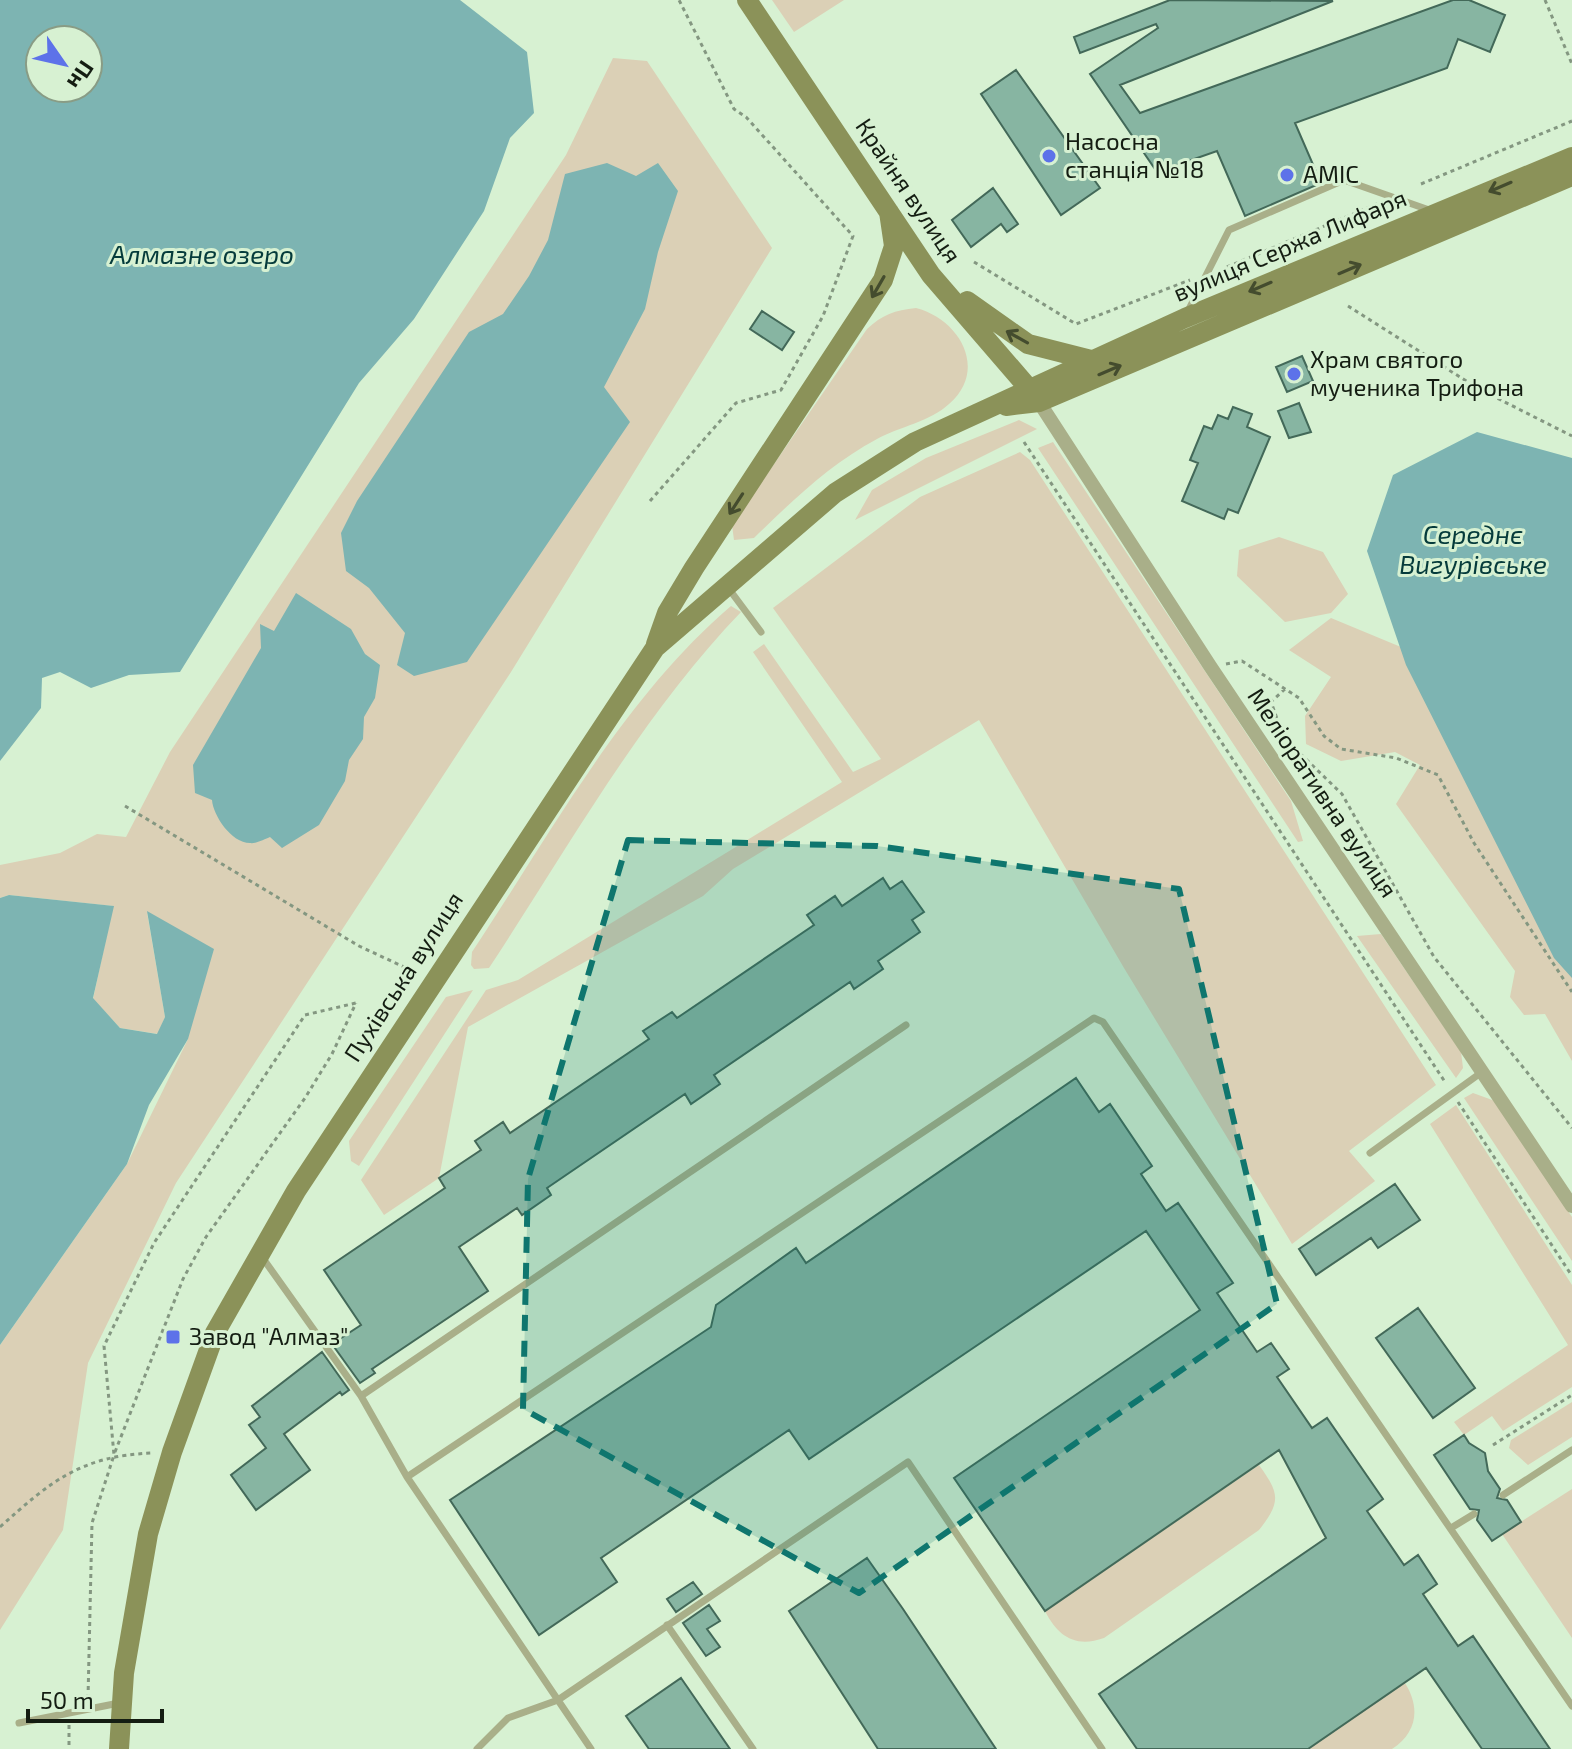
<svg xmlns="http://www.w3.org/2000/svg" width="1572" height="1749" viewBox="0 0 1572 1749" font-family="'Exo 2',sans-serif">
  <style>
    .green { fill: #dbd0b6 }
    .water { fill: #7db4b2; fill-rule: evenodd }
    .building { fill: #87b5a2; stroke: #436959; stroke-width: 2 }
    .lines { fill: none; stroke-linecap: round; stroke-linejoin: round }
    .path { stroke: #849781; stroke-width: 3; stroke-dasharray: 4 4; stroke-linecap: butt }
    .lane { stroke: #a9af89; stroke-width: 7 }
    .street { stroke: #a9af89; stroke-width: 14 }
    .secondary { stroke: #8b9259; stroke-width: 20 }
    .oneway { stroke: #444c2e }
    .marked { fill: #0f766e; fill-opacity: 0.2; stroke: #0f766e; stroke-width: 6; stroke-dasharray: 16 10; stroke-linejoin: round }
    .poi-dot { fill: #5d72e9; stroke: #d7f1d2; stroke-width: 3 }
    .labels { text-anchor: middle; stroke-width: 6; stroke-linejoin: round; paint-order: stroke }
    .poi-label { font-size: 24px; fill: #141d12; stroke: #d7f1d2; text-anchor: start }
    .street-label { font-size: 24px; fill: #141d12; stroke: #d7f1d2 }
    .water-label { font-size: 26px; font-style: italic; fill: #053b3b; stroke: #d7f1d2 }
  </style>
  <rect width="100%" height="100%" fill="#d7f1d2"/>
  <path class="green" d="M 772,0 L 844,0 L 794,32 Z
    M 613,58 L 647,61 L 772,248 L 511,672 L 176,1183 L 88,1363 L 63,1530 L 0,1630 L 0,1345 L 127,1164 L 188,1039 L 147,912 L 165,1017 L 158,1034 L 120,1028 L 93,999 L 113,906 L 9,895 L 0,898 L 0,865 L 60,853 L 97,834 L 126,837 L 170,752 L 566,155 Z
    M 916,308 C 959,319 989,369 949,404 C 931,421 899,427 877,439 C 830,464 792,501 754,538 L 734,540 L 732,525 L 867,329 C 882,315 895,310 916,308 Z
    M 1019,420 L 1037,429 L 855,520 L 872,490 L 926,458 Z
    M 1053,442 L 1291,801 L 1303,841 L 1298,842 L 1038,448 Z
    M 1020,452 L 1030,460 L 1436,1085 L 1349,1151 L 1375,1181 L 1292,1244 L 1124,968 L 979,720 L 733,869 L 703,896 L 468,1027 L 439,1178 L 384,1215 L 361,1180 L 486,990 L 518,980 L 842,782 L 753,652 L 764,644 L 853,772 L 881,759 L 773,608 L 920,497 Z
    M 1279,537 L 1323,552 L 1348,594 L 1331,613 L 1285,622 L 1237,576 L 1239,550 Z
    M 731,606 L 741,612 C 641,716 568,848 489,968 L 474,969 L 471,965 L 472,952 C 550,835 623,698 731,606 Z
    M 1331,618 L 1413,652 L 1572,941 L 1572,1061 L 1545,1014 L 1524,1015 L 1510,997 L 1515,971 L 1396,804 L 1420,765 L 1395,752 L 1341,761 L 1306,744 L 1305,716 L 1331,677 L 1289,650 Z
    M 1381,934 L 1461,1052 L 1463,1068 L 1456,1078 L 1357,936 Z
    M 473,990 L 359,1166 L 351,1161 L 349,1141 L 446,997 Z
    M 1473,1093 L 1495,1101 L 1572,1217 L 1572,1261 L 1464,1098 Z
    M 1456,1105 L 1572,1285 L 1572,1387 L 1503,1431 L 1492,1416 L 1464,1435 L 1454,1422 L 1568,1345 L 1430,1124 Z
    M 1572,1402 L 1572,1437 L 1528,1465 L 1509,1448 L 1511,1440 Z
    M 1259,1465 C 1279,1493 1282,1501 1259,1530 L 1104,1638 C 1076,1648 1058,1637 1045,1611 Z
    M 1572,1489 L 1572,1638 L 1502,1534 Z
    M 1405,1683 C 1420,1707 1418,1732 1392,1749 L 1308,1749 Z"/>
  <path class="water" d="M 0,0 L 460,0 L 527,52 L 534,113 L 510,138 L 484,211 L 414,319 L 359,383 L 180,672 L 129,675 L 91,688 L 60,672 L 42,678 L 41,708 L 0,761 ZM 40,40 L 88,40 L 88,88 L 40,88 Z
    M 607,163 L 636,176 L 658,163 L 678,191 L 658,252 L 645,309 L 604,387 L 630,422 L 467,662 L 414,676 L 397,665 L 405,633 L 369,588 L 346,571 L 341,533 L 357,501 L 469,332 L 503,314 L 529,276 L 548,240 L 565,174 Z
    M 1477,432 L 1572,458 L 1572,978 L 1554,958 L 1406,665 L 1367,551 L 1393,475 Z
    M 296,593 L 351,629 L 365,654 L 380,665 L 375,698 L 364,717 L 363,739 L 349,760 L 345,781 L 319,825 L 282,848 L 270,837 C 265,839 256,844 250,843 C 231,843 213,815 212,800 L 195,793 L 193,765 L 261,648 L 260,624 L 274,631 Z
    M 9,895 L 114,906 L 93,998 L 120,1028 L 157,1034 L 165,1017 L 147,911 L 214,949 L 188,1039 L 149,1105 L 127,1164 L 0,1345 L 0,898 Z"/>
  <path class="building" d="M 1170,0 L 1333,1 L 1120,85 L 1140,113 L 1453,0 L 1469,0 L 1505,15 L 1490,52 L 1458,39 L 1447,68 L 1295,123 L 1321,183 L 1245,216 L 1217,151 L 1157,172 L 1090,74 L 1158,28 L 1156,24 L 1080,53 L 1074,37 Z
    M 1016,70 L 1100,188 L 1061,215 L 981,94 Z
    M 993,188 L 1018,224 L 1007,232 L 1001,224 L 971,247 L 952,220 Z
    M 762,311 L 794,332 L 782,350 L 750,329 Z
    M 1302,356 L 1313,381 L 1287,392 L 1276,367 Z
    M 1299,403 L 1311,432 L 1289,438 L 1278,411 Z
    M 1233,407 L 1252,414 L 1247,427 L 1270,437 L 1238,513 L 1228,509 L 1224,519 L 1182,501 L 1198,463 L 1190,460 L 1204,426 L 1212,429 L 1218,415 L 1228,419 Z
    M 883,878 L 890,889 L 902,881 L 924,912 L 912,920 L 920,932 L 878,961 L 883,969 L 854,989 L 850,982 L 714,1075 L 720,1084 L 691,1104 L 685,1094 L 547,1188 L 551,1195 L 522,1215 L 517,1208 L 459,1247 L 488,1291 L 372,1369 L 375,1373 L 360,1383 L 332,1344 L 361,1325 L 324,1270 L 445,1188 L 439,1178 L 481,1150 L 475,1141 L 503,1122 L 510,1133 L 649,1039 L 643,1031 L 672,1012 L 677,1018 L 814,925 L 807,915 L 835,896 L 842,906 Z
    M 1076,1078 L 1099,1112 L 1110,1104 L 1152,1166 L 1141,1174 L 1166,1211 L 1178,1203 L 1233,1283 L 1217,1293 L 1257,1352 L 1271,1343 L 1289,1369 L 1277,1377 L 1312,1428 L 1327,1418 L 1383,1499 L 1367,1511 L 1404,1565 L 1418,1555 L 1437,1584 L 1423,1594 L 1458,1646 L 1473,1636 L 1550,1749 L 1482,1749 L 1426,1668 L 1308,1749 L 1137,1749 L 1099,1694 L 1326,1538 L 1279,1450 L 1045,1611 L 954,1478 L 1200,1310 L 1146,1231 L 809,1459 L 789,1430 L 601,1558 L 617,1582 L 539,1635 L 450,1500 L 711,1327 L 716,1305 L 796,1248 L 806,1263 Z
    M 1395,1184 L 1420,1220 L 1378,1248 L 1371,1238 L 1316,1275 L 1299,1249 Z
    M 1418,1308 L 1475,1388 L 1433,1418 L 1376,1338 Z
    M 322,1352 L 349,1390 L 342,1395 L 340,1392 L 284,1434 L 310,1470 L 256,1510 L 231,1475 L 266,1448 L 249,1425 L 260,1417 L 252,1406 Z
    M 1464,1435 L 1469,1443 L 1485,1453 L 1488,1471 L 1500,1489 L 1497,1498 L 1507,1500 L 1521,1522 L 1492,1541 L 1477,1520 L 1479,1510 L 1470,1509 L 1434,1455 Z
    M 867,1558 L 903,1609 L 996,1749 L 878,1749 L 789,1611 Z
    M 693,1582 L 702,1594 L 676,1612 L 667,1599 Z
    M 709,1605 L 720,1621 L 707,1629 L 720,1647 L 706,1656 L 683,1623 Z
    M 681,1678 L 730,1749 L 649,1749 L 626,1716 Z"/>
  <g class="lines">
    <path class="path" d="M 1545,0 L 1572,64
      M 1421,184 L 1572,121
      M 974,262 L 1076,324 L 1190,280
      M 1227,267 L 1377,204
      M 1348,306 L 1479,389 L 1572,436
      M 1024,442 L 1445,1082
      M 650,501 L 736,403 L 781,390 L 823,316 L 853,236 L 746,117 L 734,109 L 679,0
      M 1226,664 L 1242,661 L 1299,698 L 1324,736 L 1341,749 L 1396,758 L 1438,775 L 1474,843 L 1572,992
      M 1285,689 L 1271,702 L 1284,738 L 1342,794 L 1434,957 L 1572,1128
      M 125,806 L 359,946 L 417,973
      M 1458,1102 L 1572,1276
      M 1493,1445 L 1572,1395
      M 115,1452 L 183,1279 L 206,1237 L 305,1098 L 332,1054 L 356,1003
      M 0,1527 C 51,1481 81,1456 152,1453
      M 88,1698 L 92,1523 L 114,1455 L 104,1346 L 154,1243 L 305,1015 L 356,1003
      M 69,1725 L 69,1749"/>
    <path class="lane" d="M 1189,309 L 1229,230 L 1344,180 L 1432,211
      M 729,589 L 761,632
      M 1370,1153 L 1482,1072
      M 262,1257 L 361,1396 L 407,1477 L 591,1749
      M 361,1396 L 906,1025
      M 407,1477 L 1094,1018 L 1103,1022 L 1572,1706
      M 1503,1495 L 1572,1450
      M 1451,1528 L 1474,1514
      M 667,1625 L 753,1749
      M 19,1723 L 119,1703
      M 477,1749 L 508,1718 L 558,1700 L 908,1462 L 1102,1749"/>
    <path class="street" d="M 1039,402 L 1210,666 L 1572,1206"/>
    <path class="secondary" d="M 747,0 L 931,275 L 1037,398
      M 967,301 L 1028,344 L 1091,360
      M 1006,406 L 1039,402 L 1572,176
      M 656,644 L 667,613 L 694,568 L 883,280 L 894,246 L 889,212
      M 119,1749 L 124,1673 L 148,1534 L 172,1452 L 215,1333 L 296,1191 L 655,648 L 835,493 L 915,442 L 1185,318 L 1572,157"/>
  </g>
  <defs><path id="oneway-shaft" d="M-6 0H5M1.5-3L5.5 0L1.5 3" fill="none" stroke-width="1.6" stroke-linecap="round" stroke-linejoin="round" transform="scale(2)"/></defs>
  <g class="oneway">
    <use href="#oneway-shaft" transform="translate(1500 187) rotate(157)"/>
    <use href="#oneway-shaft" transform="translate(1350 269) rotate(-23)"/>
    <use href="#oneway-shaft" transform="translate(878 287) rotate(120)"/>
    <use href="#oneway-shaft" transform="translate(1260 287) rotate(157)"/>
    <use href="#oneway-shaft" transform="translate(1017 337) rotate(-151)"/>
    <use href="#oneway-shaft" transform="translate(1110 370) rotate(-23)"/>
    <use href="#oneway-shaft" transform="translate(736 504) rotate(123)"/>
  </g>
  <path class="marked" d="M 628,840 L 877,846 L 1179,889 L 1277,1304 L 859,1593 L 523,1409 L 528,1179 Z"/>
  <g class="poi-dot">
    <circle cx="1049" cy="156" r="8"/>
    <circle cx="1287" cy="175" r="8"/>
    <circle cx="1294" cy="374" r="8"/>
    <rect x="165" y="1329" width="16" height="16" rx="4"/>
  </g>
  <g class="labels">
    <g class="poi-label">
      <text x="1065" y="150">Насосна<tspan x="1065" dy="28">станція №18</tspan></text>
      <text x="1303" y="183">AMIC</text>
      <text x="1310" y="368">Храм святого<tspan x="1310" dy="28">мученика Трифона</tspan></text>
      <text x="189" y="1345">Завод "Алмаз"</text>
    </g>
    <g class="street-label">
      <text transform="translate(908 191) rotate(56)" y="8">Крайня вулиця</text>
      <text transform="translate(1290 246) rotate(-23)" y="8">вулиця Сержа Лифаря</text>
      <text transform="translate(1322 793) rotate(56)" y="8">Меліоративна вулиця</text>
      <text transform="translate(404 977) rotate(-57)" y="8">Пухівська вулиця</text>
    </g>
    <g class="water-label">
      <text x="202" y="264">Алмазне озеро</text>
      <text x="1473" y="544">Середнє<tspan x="1473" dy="30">Вигурівське</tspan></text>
    </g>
  </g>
  <g transform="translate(64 64) rotate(124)"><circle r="38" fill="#d7f1d2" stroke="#899c85" stroke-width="2"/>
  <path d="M0-6L14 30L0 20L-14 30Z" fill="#5d72e9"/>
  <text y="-12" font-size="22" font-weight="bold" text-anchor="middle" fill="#141d12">Пн</text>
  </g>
  <path d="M28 1709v12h134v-12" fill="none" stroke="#141d12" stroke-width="4"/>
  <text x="40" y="1709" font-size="24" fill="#141d12" stroke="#d7f1d2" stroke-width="6" paint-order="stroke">50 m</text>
</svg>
